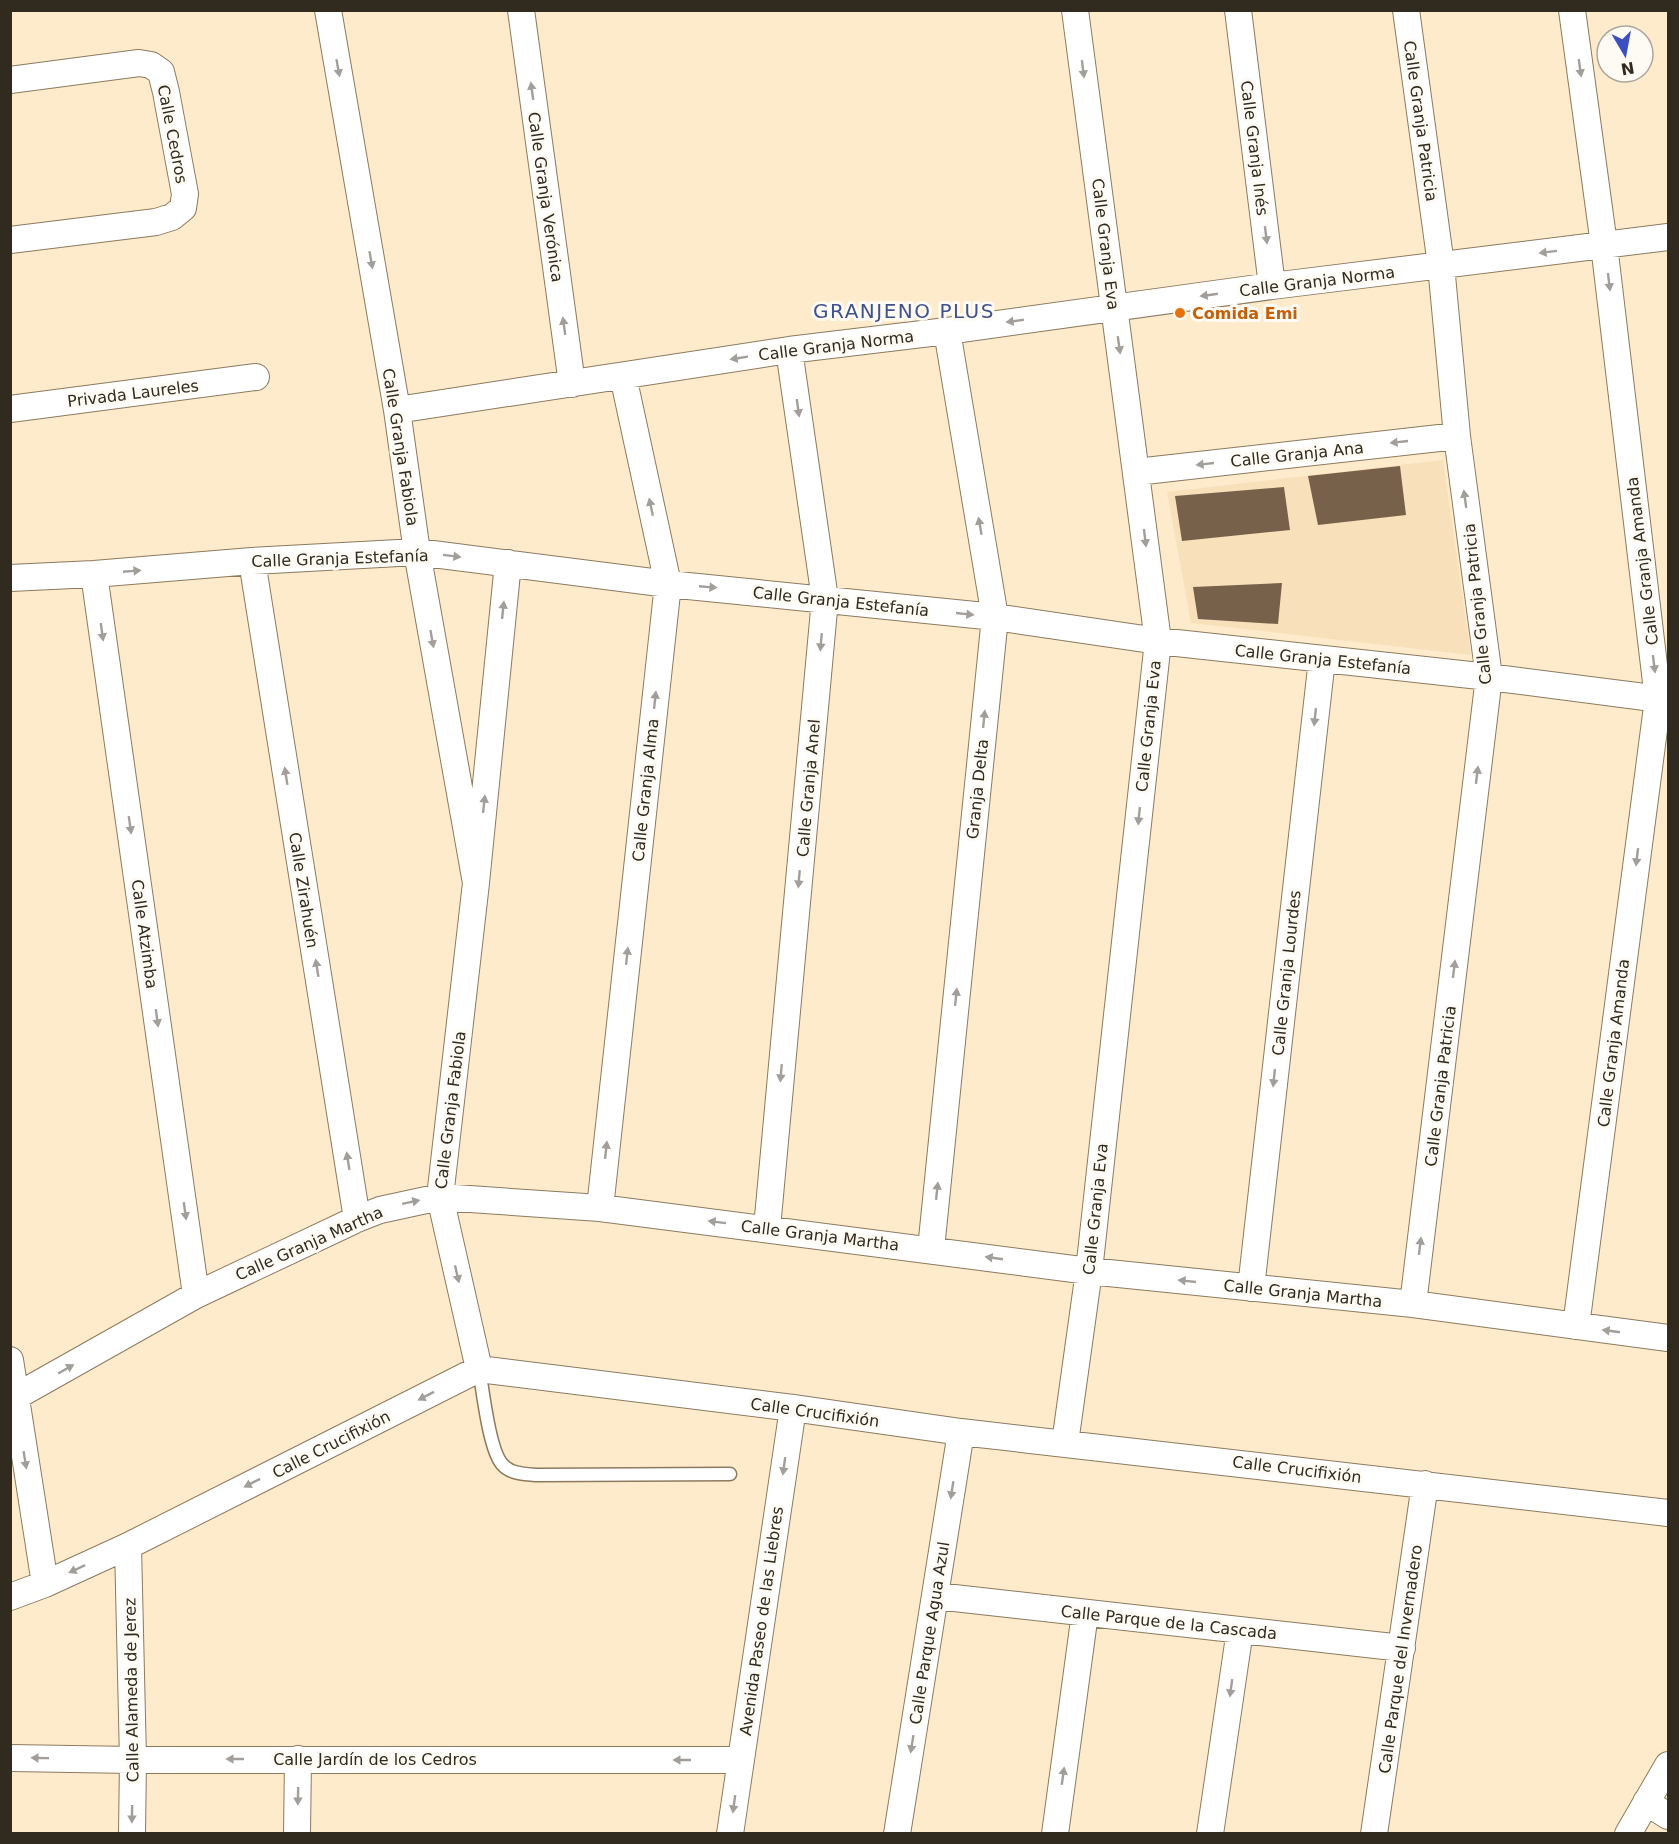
<svg xmlns="http://www.w3.org/2000/svg" width="1679" height="1844" viewBox="0 0 1679 1844" font-family="'DejaVu Sans',sans-serif">
<style>
.built{fill:#f8e0bb}
.building{fill:#77614a}
.lines{fill:none;stroke-linecap:round;stroke-linejoin:round}
.service-casing{stroke:#8c7a5f;stroke-width:15}
.minor-casing{stroke:#8c7a5f;stroke-width:28}
.service{stroke:#fff;stroke-width:12}
.minor{stroke:#fff;stroke-width:26}
.oneway{fill:#a29f9a}
.food-dot{fill:#e8710a;stroke:#fefaf4;stroke-width:2}
.labels{text-anchor:middle;stroke-width:6;stroke-linejoin:round;paint-order:stroke}
.street-label{font-size:16px;fill:#312a1e;stroke:#fefaf4}
.food-label{font-size:16px;font-weight:bold;fill:#c56008;stroke:#fefaf4;text-anchor:start}
.quarter-label{font-size:20px;letter-spacing:1.5px;fill:#41518d;stroke:#fefaf4}
</style>
<rect width="100%" height="100%" fill="#feebcc"/>
<!-- built -->
<path class="built" d="M 1443,460 L 1471,655 L 1191,623 L 1167,492 Z"/>
<!-- building -->
<path class="building" d="M 1400,466 L 1406,515 L 1318,525 L 1308,476 Z
M 1284,487 L 1290,530 L 1182,541 L 1175,496 Z
M 1282,583 L 1278,624 L 1198,619 L 1193,587 Z"/>
<g class="lines">
<!-- service casing -->
<g class="service-casing">
<path id="service" d="M 479,1369 C 483,1391 489,1449 502,1464 C 510,1474 525,1474 537,1475 L 730,1474"/>
</g>
<!-- minor casing -->
<g class="minor-casing">
<path id="minor" d="M 328,10 L 397,410 L 417,552 L 476,883
M 521,10 L 572,384
M 1238,10 L 1272,286
M 1406,10 L 1441,265 L 1457,436 L 1489,677 L 1413,1304
M 1572,10 L 1604,245 L 1658,699 L 1576,1326
M 10,80 L 139,63 L 151,65 L 161,72 L 166,92 L 185,194 L 183,208 L 172,217 L 156,222 L 10,240
M 10,409 L 256,377
M 397,410 L 789,350 L 947,331 L 1272,286 L 1668,237
M 1136,472 L 1457,436
M 252,561 L 357,1219
M 94,574 L 196,1295
M 10,578 L 94,574 L 252,561 L 417,552 L 668,584 L 995,617 L 1158,641 L 1489,677 L 1668,700
M 600,1208 L 668,584 L 623,376
M 767,1228 L 825,599 L 789,350
M 931,1249 L 995,617 L 947,331
M 1251,1288 L 1322,659
M 10,1360 L 45,1584
M 479,1369 L 440,1197 L 476,883 L 508,563
M 10,1398 L 15,1397 L 196,1295 L 357,1219 L 380,1210 L 440,1197 L 600,1208 L 1089,1271 L 1413,1304 L 1668,1338
M 1065,1443 L 1089,1271 L 1158,641 L 1075,10
M 128,1546 L 133,1760 L 132,1834
M 936,1596 L 1402,1648
M 10,1597 L 45,1584 L 128,1546 L 479,1369 L 793,1408 L 961,1432 L 1668,1513
M 10,1758 L 133,1760 L 740,1760
M 1646,1802 L 1668,1816
M 297,1834 L 298,1759
M 730,1834 L 793,1408
M 897,1834 L 961,1432
M 1055,1834 L 1085,1613
M 1210,1834 L 1240,1630
M 1374,1834 L 1425,1484
M 1628,1834 L 1668,1765"/>
</g>
<!-- service -->
<use href="#service" class="service"/>
<!-- minor -->
<use href="#minor" class="minor"/>
</g>
<!-- one-way arrows -->
<defs><path id="oneway-solid" d="M-6-.8H1V-3.2L6.5 0L1 3.2V.8H-6Z" transform="scale(1.5)"/></defs>
<g class="oneway">
<use href="#oneway-solid" transform="translate(338 68) rotate(80)"/>
<use href="#oneway-solid" transform="translate(1580 68) rotate(82)"/>
<use href="#oneway-solid" transform="translate(1083 69) rotate(83)"/>
<use href="#oneway-solid" transform="translate(532 91) rotate(-98)"/>
<use href="#oneway-solid" transform="translate(1266 235) rotate(83)"/>
<use href="#oneway-solid" transform="translate(1548 252) rotate(173)"/>
<use href="#oneway-solid" transform="translate(371 260) rotate(80)"/>
<use href="#oneway-solid" transform="translate(1609 282) rotate(83)"/>
<use href="#oneway-solid" transform="translate(1209 295) rotate(172)"/>
<use href="#oneway-solid" transform="translate(1015 321) rotate(172)"/>
<use href="#oneway-solid" transform="translate(564 326) rotate(-98)"/>
<use href="#oneway-solid" transform="translate(1119 345) rotate(82)"/>
<use href="#oneway-solid" transform="translate(739 358) rotate(171)"/>
<use href="#oneway-solid" transform="translate(798 408) rotate(82)"/>
<use href="#oneway-solid" transform="translate(1399 442) rotate(174)"/>
<use href="#oneway-solid" transform="translate(1205 464) rotate(174)"/>
<use href="#oneway-solid" transform="translate(1465 499) rotate(-98)"/>
<use href="#oneway-solid" transform="translate(651 507) rotate(-102)"/>
<use href="#oneway-solid" transform="translate(980 526) rotate(-100)"/>
<use href="#oneway-solid" transform="translate(1145 538) rotate(83)"/>
<use href="#oneway-solid" transform="translate(452 556) rotate(7)"/>
<use href="#oneway-solid" transform="translate(132 571) rotate(-5)"/>
<use href="#oneway-solid" transform="translate(708 587) rotate(5)"/>
<use href="#oneway-solid" transform="translate(503 610) rotate(-84)"/>
<use href="#oneway-solid" transform="translate(965 614) rotate(6)"/>
<use href="#oneway-solid" transform="translate(102 632) rotate(82)"/>
<use href="#oneway-solid" transform="translate(432 639) rotate(80)"/>
<use href="#oneway-solid" transform="translate(821 642) rotate(95)"/>
<use href="#oneway-solid" transform="translate(1654 664) rotate(83)"/>
<use href="#oneway-solid" transform="translate(655 700) rotate(-84)"/>
<use href="#oneway-solid" transform="translate(1315 717) rotate(96)"/>
<use href="#oneway-solid" transform="translate(984 719) rotate(-84)"/>
<use href="#oneway-solid" transform="translate(1477 775) rotate(-83)"/>
<use href="#oneway-solid" transform="translate(286 776) rotate(-99)"/>
<use href="#oneway-solid" transform="translate(484 804) rotate(-84)"/>
<use href="#oneway-solid" transform="translate(1139 816) rotate(96)"/>
<use href="#oneway-solid" transform="translate(130 825) rotate(82)"/>
<use href="#oneway-solid" transform="translate(1637 857) rotate(97)"/>
<use href="#oneway-solid" transform="translate(799 879) rotate(95)"/>
<use href="#oneway-solid" transform="translate(627 956) rotate(-84)"/>
<use href="#oneway-solid" transform="translate(317 968) rotate(-99)"/>
<use href="#oneway-solid" transform="translate(1454 969) rotate(-83)"/>
<use href="#oneway-solid" transform="translate(956 997) rotate(-84)"/>
<use href="#oneway-solid" transform="translate(157 1018) rotate(82)"/>
<use href="#oneway-solid" transform="translate(781 1073) rotate(95)"/>
<use href="#oneway-solid" transform="translate(1274 1078) rotate(96)"/>
<use href="#oneway-solid" transform="translate(606 1150) rotate(-84)"/>
<use href="#oneway-solid" transform="translate(348 1161) rotate(-99)"/>
<use href="#oneway-solid" transform="translate(937 1191) rotate(-84)"/>
<use href="#oneway-solid" transform="translate(411 1202) rotate(-12)"/>
<use href="#oneway-solid" transform="translate(185 1211) rotate(82)"/>
<use href="#oneway-solid" transform="translate(717 1222) rotate(-173)"/>
<use href="#oneway-solid" transform="translate(1420 1246) rotate(-83)"/>
<use href="#oneway-solid" transform="translate(994 1258) rotate(-172)"/>
<use href="#oneway-solid" transform="translate(457 1274) rotate(77)"/>
<use href="#oneway-solid" transform="translate(1187 1281) rotate(-174)"/>
<use href="#oneway-solid" transform="translate(1611 1331) rotate(-172)"/>
<use href="#oneway-solid" transform="translate(66 1369) rotate(-30)"/>
<use href="#oneway-solid" transform="translate(426 1396) rotate(153)"/>
<use href="#oneway-solid" transform="translate(25 1460) rotate(81)"/>
<use href="#oneway-solid" transform="translate(784 1466) rotate(98)"/>
<use href="#oneway-solid" transform="translate(252 1483) rotate(153)"/>
<use href="#oneway-solid" transform="translate(952 1490) rotate(99)"/>
<use href="#oneway-solid" transform="translate(77 1569) rotate(155)"/>
<use href="#oneway-solid" transform="translate(1231 1688) rotate(98)"/>
<use href="#oneway-solid" transform="translate(912 1744) rotate(99)"/>
<use href="#oneway-solid" transform="translate(40 1758) rotate(-179)"/>
<use href="#oneway-solid" transform="translate(235 1759) rotate(180)"/>
<use href="#oneway-solid" transform="translate(682 1760) rotate(-180)"/>
<use href="#oneway-solid" transform="translate(1063 1776) rotate(-82)"/>
<use href="#oneway-solid" transform="translate(298 1796) rotate(91)"/>
<use href="#oneway-solid" transform="translate(734 1804) rotate(98)"/>
<use href="#oneway-solid" transform="translate(132 1814) rotate(91)"/>
</g>
<!-- markers -->
<circle class="food-dot" cx="1180" cy="313" r="6"/>
<g class="labels">
<!-- street labels -->
<g class="street-label">
<text transform="translate(1421 121) rotate(82)" y="6">Calle Granja Patricia</text>
<text transform="translate(173 134) rotate(79)" y="6">Calle Cedros</text>
<text transform="translate(1255 148) rotate(83)" y="6">Calle Granja Inés</text>
<text transform="translate(546 197) rotate(82)" y="6">Calle Granja Verónica</text>
<text transform="translate(1106 244) rotate(83)" y="6">Calle Granja Eva</text>
<text transform="translate(1317 281) rotate(-7)" y="6">Calle Granja Norma</text>
<text transform="translate(836 345) rotate(-7)" y="6">Calle Granja Norma</text>
<text transform="translate(133 393) rotate(-7)" y="6">Privada Laureles</text>
<text transform="translate(401 447) rotate(81)" y="6">Calle Granja Fabiola</text>
<text transform="translate(1297 454) rotate(-6)" y="6">Calle Granja Ana</text>
<text transform="translate(340 558) rotate(-2)" y="6">Calle Granja Estefanía</text>
<text transform="translate(1642 561) rotate(-97)" y="6">Calle Granja Amanda</text>
<text transform="translate(841 601) rotate(6)" y="6">Calle Granja Estefanía</text>
<text transform="translate(1477 604) rotate(-96)" y="6">Calle Granja Patricia</text>
<text transform="translate(1323 659) rotate(6)" y="6">Calle Granja Estefanía</text>
<text transform="translate(1148 726) rotate(-84)" y="6">Calle Granja Eva</text>
<text transform="translate(808 788) rotate(-85)" y="6">Calle Granja Anel</text>
<text transform="translate(977 789) rotate(-84)" y="6">Granja Delta</text>
<text transform="translate(645 790) rotate(-84)" y="6">Calle Granja Alma</text>
<text transform="translate(304 890) rotate(81)" y="6">Calle Zirahuén</text>
<text transform="translate(145 934) rotate(82)" y="6">Calle Atzimba</text>
<text transform="translate(1286 973) rotate(-84)" y="6">Calle Granja Lourdes</text>
<text transform="translate(1613 1043) rotate(-83)" y="6">Calle Granja Amanda</text>
<text transform="translate(1440 1086) rotate(-83)" y="6">Calle Granja Patricia</text>
<text transform="translate(450 1110) rotate(-83)" y="6">Calle Granja Fabiola</text>
<text transform="translate(1095 1209) rotate(-84)" y="6">Calle Granja Eva</text>
<text transform="translate(820 1235) rotate(7)" y="6">Calle Granja Martha</text>
<text transform="translate(309 1243) rotate(-24)" y="6">Calle Granja Martha</text>
<text transform="translate(1303 1293) rotate(6)" y="6">Calle Granja Martha</text>
<text transform="translate(815 1412) rotate(8)" y="6">Calle Crucifixión</text>
<text transform="translate(331 1444) rotate(-27)" y="6">Calle Crucifixión</text>
<text transform="translate(1297 1469) rotate(7)" y="6">Calle Crucifixión</text>
<text transform="translate(761 1621) rotate(-82)" y="6">Avenida Paseo de las Liebres</text>
<text transform="translate(1169 1622) rotate(6)" y="6">Calle Parque de la Cascada</text>
<text transform="translate(929 1633) rotate(-81)" y="6">Calle Parque Agua Azul</text>
<text transform="translate(1400 1659) rotate(-82)" y="6">Calle Parque del Invernadero</text>
<text transform="translate(131 1690) rotate(-91)" y="6">Calle Alameda de Jerez</text>
<text x="375" y="1765">Calle Jardín de los Cedros</text>
</g>
<!-- food labels -->
<g class="food-label">
<text x="1192" y="319">Comida Emi</text>
</g>
<!-- quarter labels -->
<g class="quarter-label">
<text x="904" y="318">GRANJENO PLUS</text>
</g>
</g>
<!-- border -->
<rect width="1679" height="1844" fill="none" stroke="#312a1e" stroke-width="24"/>
<!-- north arrow -->
<g transform="translate(1625 54) rotate(170)"><circle r="28" fill="#fefaf4" stroke="#aca79e" stroke-width="1.5"/>
<path d="M0-4.5L10 22L0 15L-10 22Z" fill="#3b4fc1"/>
<text y="-9" font-size="16" font-weight="bold" text-anchor="middle" fill="#312a1e">N</text>
</g>
</svg>
